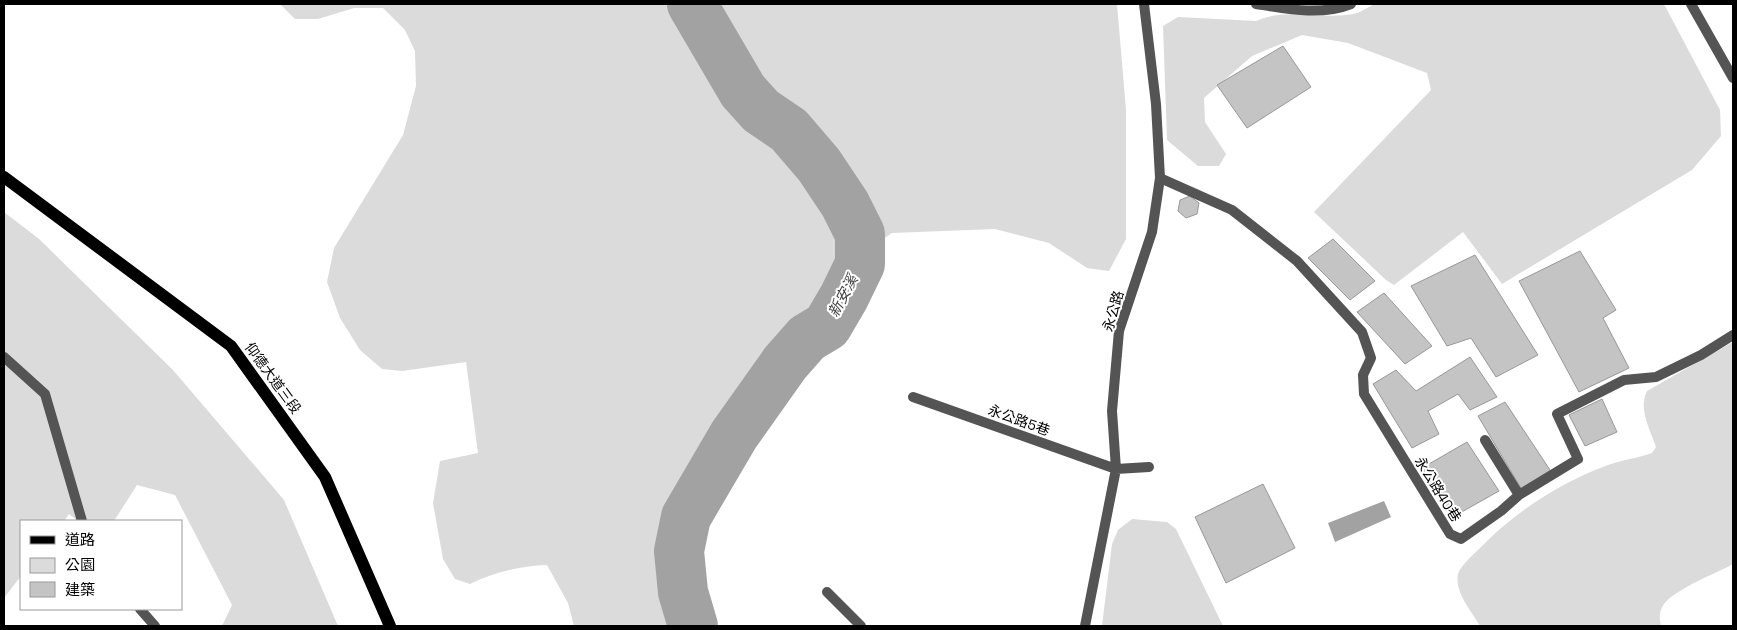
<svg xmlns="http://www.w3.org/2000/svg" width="1737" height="630" viewBox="0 0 1737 630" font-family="'Space Grotesk','Noto Sans TC',sans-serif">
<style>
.green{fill:#dbdbdb}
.water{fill:#a2a2a2}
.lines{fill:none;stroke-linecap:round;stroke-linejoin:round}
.river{stroke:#a2a2a2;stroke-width:50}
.building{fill:#c4c4c4;stroke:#989898}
.service{stroke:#545454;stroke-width:10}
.minor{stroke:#545454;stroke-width:10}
.primary{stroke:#000;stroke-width:12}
.labels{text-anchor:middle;stroke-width:4;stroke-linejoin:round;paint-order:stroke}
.street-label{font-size:14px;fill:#000;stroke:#fff}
.water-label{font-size:15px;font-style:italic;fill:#434343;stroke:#fff}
</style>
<rect width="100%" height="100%" fill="#fff"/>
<!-- green -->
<path class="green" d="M 280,4 L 1117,4 L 1126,110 L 1126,239 L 1109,271 L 1087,268 L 1049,243 L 995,229 L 892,233 L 838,269 L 817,310 L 774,355 L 723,432 L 681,504 L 664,549 L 680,626 L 574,626 L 568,603 L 547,565 C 519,566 494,572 470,584 L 455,579 L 443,559 L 433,503 L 440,461 L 478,453 L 466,362 L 402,371 L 382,369 L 360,350 L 340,318 L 327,282 L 334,248 L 403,135 L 416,86 L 415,51 L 405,30 L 383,8 L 354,8 L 318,19 L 295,19 Z
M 1375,4 L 1664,4 L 1720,110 L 1721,136 L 1692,170 L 1502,284 L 1463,232 L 1394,285 L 1386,280 L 1314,212 L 1431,90 L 1427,73 L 1348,43 L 1302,35 L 1252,56 L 1204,98 L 1205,122 L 1226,154 L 1219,166 L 1198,166 L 1167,140 L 1163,26 L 1178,17 L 1256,21 C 1286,7 1322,20 1353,14 C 1360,13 1368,7 1375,4 Z
M 4,212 L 39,239 L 173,370 L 284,500 L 338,626 L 222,626 L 232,605 L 175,495 L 137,485 L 114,521 L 78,521 L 69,514 L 64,521 L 21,521 L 21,576 L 4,598 Z
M 1733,342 L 1733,564 C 1715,574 1677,588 1664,604 C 1659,611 1659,618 1661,626 L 1480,626 C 1472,612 1454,592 1458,574 C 1461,565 1473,555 1480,548 C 1515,512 1561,482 1608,465 C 1622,460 1638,458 1652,453 L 1656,447 C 1650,429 1638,409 1647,391 Z
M 1132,519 L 1167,522 L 1176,529 L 1223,626 L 1102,626 L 1112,544 L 1118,530 Z"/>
<!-- water -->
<path class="water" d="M 1384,501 L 1391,517 L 1335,542 L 1328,523 Z"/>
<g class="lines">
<!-- river -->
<path class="river" d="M 692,4 L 743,91 L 761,111 L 789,130 L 819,165 L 845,204 L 860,234 L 860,264 L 844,297 L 827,326 L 807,338 L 785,363 L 734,435 L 686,517 L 679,551 L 683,592 L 693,626"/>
</g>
<!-- building -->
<path class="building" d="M 1283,46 L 1311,87 L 1247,128 L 1217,85 Z
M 1190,196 L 1199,203 L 1197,214 L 1186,218 L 1178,211 L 1180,200 Z
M 1333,239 L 1375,281 L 1350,300 L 1308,258 Z
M 1580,251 L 1616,310 L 1603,318 L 1629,368 L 1579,392 L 1519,281 Z
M 1475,255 L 1538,355 L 1496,377 L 1471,338 L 1447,346 L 1411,286 Z
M 1384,293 L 1432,346 L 1405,364 L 1357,312 Z
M 1470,357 L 1497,397 L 1470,410 L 1458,394 L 1428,411 L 1439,434 L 1412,448 L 1373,384 L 1396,370 L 1416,391 Z
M 1602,399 L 1617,432 L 1585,446 L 1569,415 Z
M 1505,402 L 1552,473 L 1522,490 L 1478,416 Z
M 1467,442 L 1499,491 L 1451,518 L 1422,468 Z
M 1263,484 L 1295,548 L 1226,583 L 1195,517 Z"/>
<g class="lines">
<!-- service -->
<path class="service" d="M 1160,178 L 1232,210 L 1297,261 L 1362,332 L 1371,358 L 1363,375 L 1364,394 L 1450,534 L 1461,539 L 1501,511 L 1519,495 L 1578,459 L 1557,414 L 1624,380 L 1656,377 L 1701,355 L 1733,335
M 4,357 L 45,394 L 82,521
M 1485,440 L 1519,495
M 140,609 L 155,626"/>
<!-- minor -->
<path class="minor" d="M 1256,4 C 1287,9 1321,16 1351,4
M 1691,4 L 1733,78
M 913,397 L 1116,469 L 1149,467
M 827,592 L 861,626
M 1085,626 L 1116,469 L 1112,411 L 1119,331 L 1152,232 L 1160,178 L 1156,104 L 1144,4"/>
<!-- primary -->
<path class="primary" d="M 4,177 L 231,346 L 325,477 L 390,626"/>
</g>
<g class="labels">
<!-- street labels -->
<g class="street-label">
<text transform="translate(1113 311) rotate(-74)" y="5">永公路</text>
<text transform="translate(273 378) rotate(54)" y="5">仰德大道三段</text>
<text transform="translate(1019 420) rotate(20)" y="5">永公路5巷</text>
<text transform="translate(1438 489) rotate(58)" y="5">永公路40巷</text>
</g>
<!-- water labels -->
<g class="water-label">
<text transform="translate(843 296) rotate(-62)" y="5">新安溪</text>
</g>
</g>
<!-- border -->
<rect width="1737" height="630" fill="none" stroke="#000000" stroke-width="10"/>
<!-- legend -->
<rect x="20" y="520" width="162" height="90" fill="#ffffff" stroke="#999999"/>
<rect x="30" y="536" width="25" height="8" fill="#000000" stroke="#999999"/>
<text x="65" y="545" font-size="15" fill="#000000">道路</text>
<rect x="30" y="558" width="25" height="15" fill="#dbdbdb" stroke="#999999"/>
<text x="65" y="570" font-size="15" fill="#000000">公園</text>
<rect x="30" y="582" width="25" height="15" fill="#c4c4c4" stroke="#999999"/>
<text x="65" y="595" font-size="15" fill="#000000">建築</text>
</svg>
